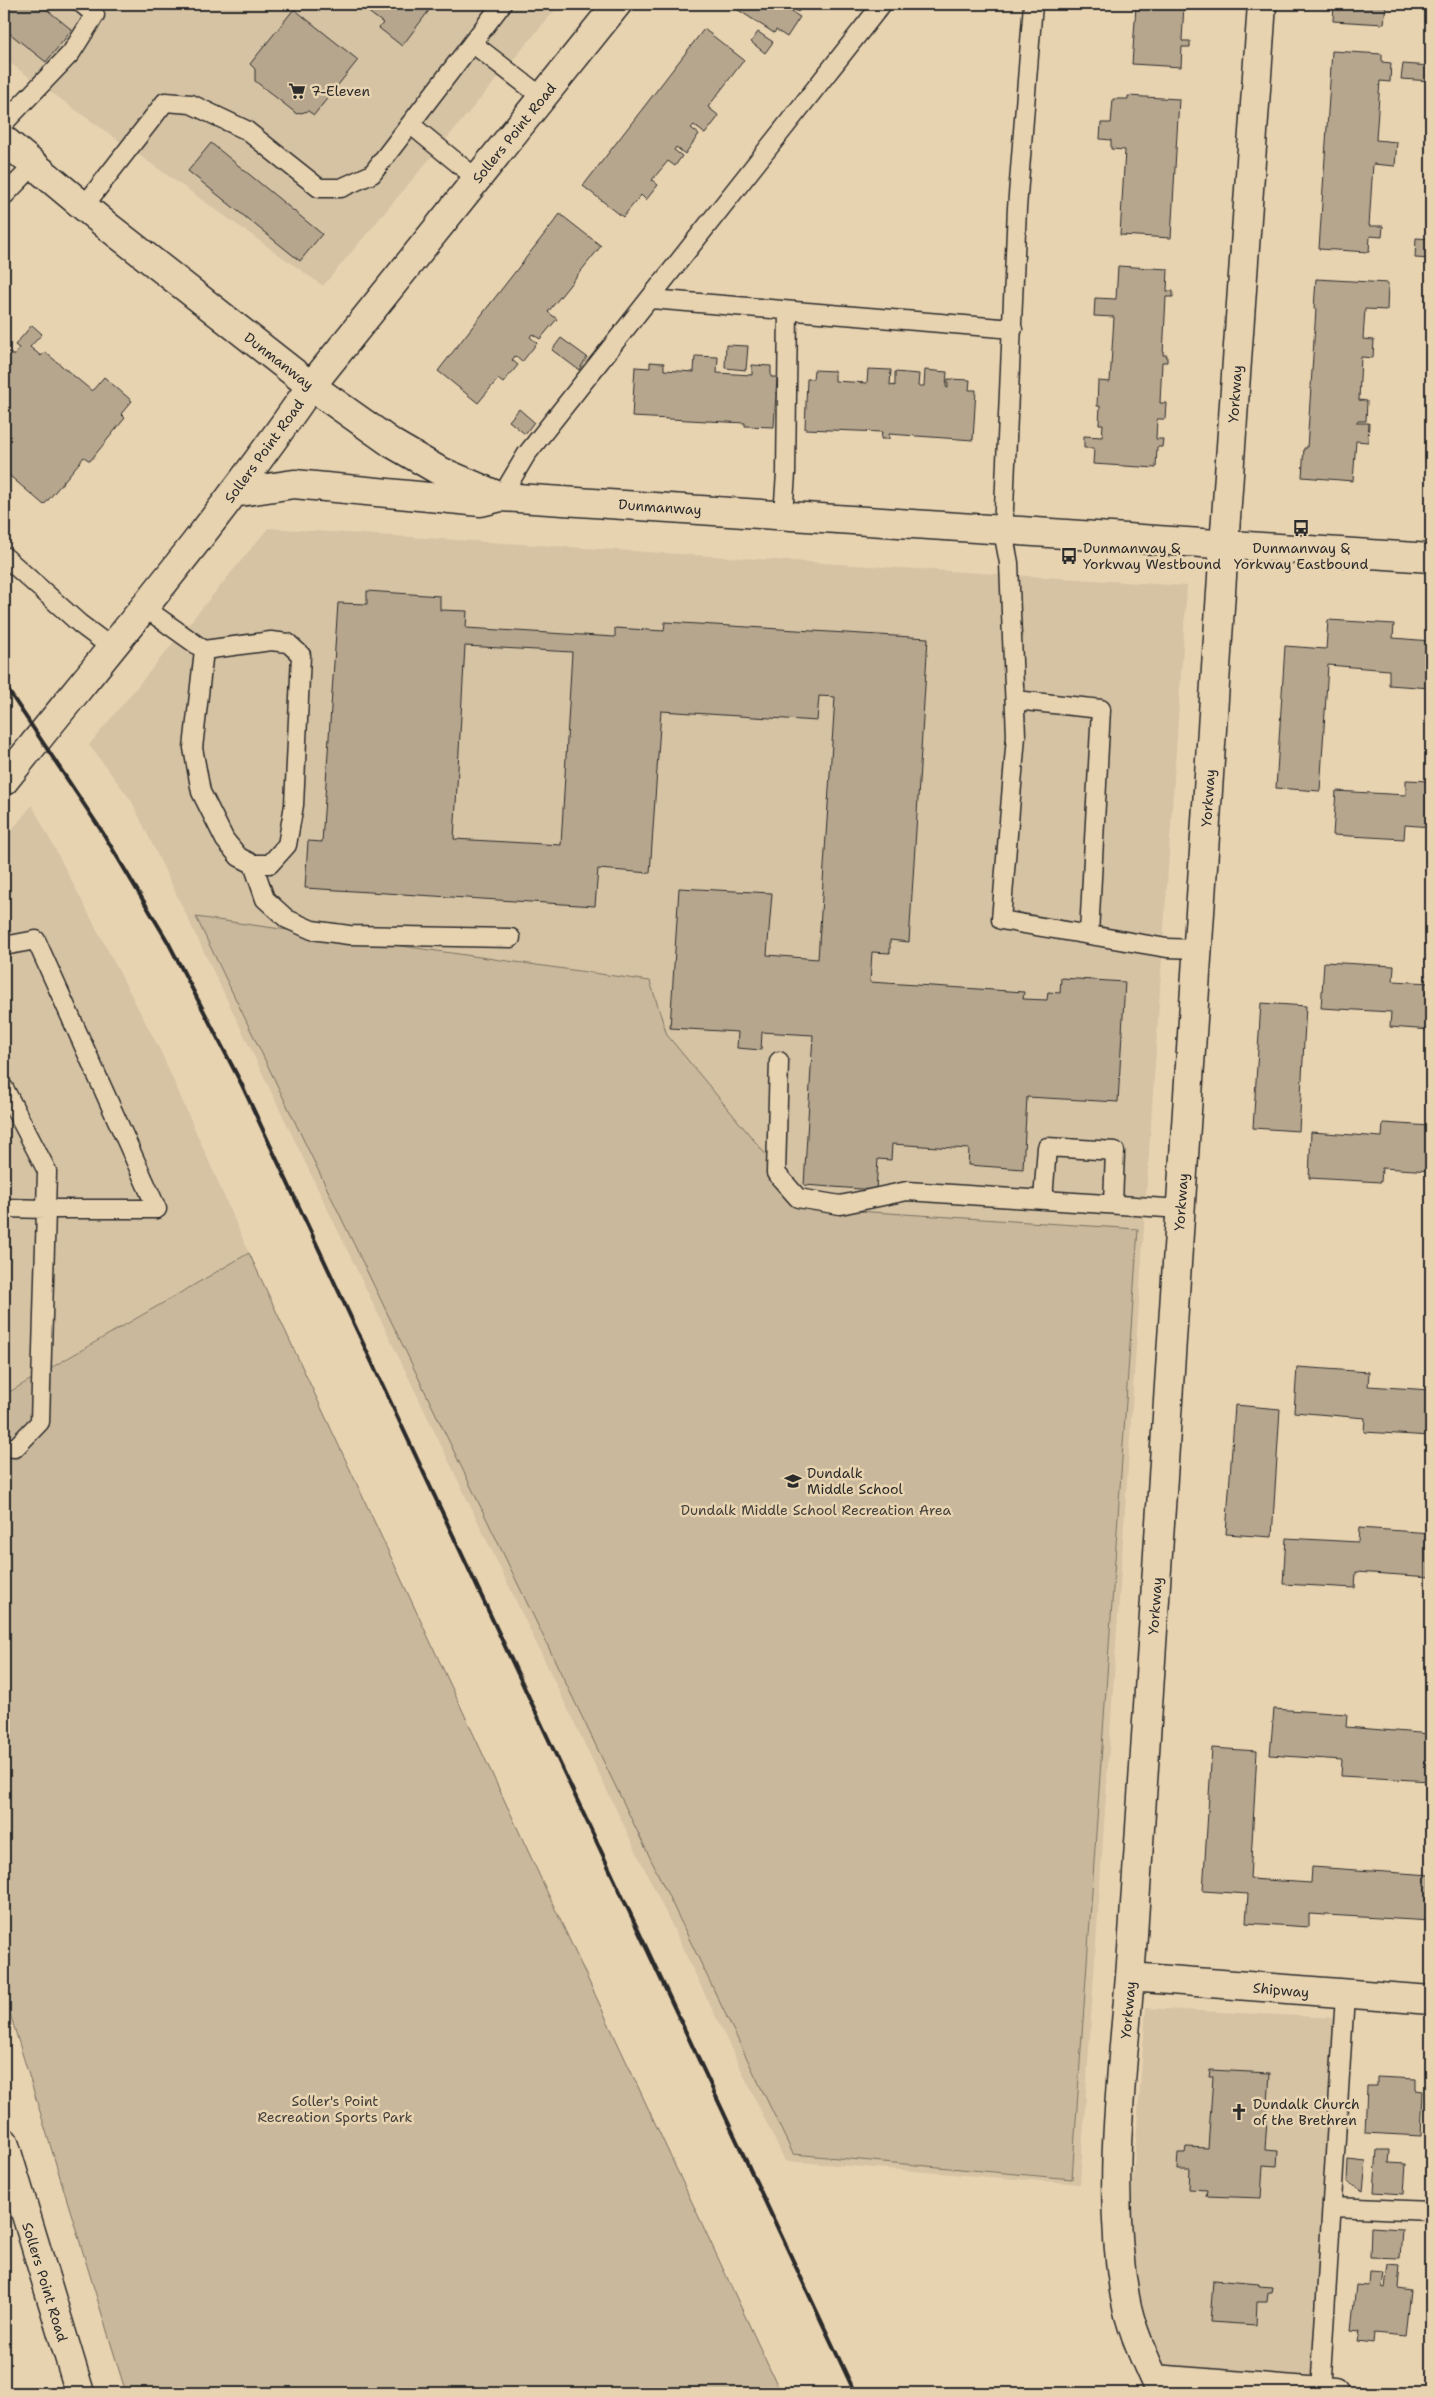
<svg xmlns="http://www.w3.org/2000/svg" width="1435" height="2397" viewBox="0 0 1435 2397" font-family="'Shantell Sans',sans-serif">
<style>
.built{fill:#d6c3a4}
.green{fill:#c9b89b;stroke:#7a7263}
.building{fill:#b6a68e;stroke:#2b2b2b;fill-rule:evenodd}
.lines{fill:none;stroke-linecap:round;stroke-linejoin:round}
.service-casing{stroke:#2b2b2b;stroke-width:21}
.minor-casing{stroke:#2b2b2b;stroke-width:31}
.tertiary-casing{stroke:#2b2b2b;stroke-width:31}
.service{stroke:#e8d3b1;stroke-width:18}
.minor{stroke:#e8d3b1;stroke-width:28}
.tertiary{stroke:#e8d3b1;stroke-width:28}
.rail{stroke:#2b2b2b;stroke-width:4}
.labels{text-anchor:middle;stroke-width:5;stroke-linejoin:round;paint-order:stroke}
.poi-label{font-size:14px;fill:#2b2b2b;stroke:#e8d3b1;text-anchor:start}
.street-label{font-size:14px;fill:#2b2b2b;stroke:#e8d3b1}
.park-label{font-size:14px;fill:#43403c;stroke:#e8d3b1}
</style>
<rect width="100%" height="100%" fill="#e8d3b1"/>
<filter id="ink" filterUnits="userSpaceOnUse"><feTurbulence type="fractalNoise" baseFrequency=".02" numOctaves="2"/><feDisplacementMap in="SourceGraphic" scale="10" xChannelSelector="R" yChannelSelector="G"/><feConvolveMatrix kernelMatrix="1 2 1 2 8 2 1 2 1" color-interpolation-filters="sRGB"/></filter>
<g filter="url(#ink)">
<!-- built -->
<path class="built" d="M 4,4 L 560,4 L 323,286 L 4,59 Z
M 268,528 L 1187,586 L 1080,2184 L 785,2161 L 131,800 L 89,745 Z
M 32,805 L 161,1052 L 249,1253 L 4,1394 L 4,840 Z
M 1146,2008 L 1338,2018 L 1315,2380 L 1159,2369 L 1127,2256 Z"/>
<!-- green -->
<path class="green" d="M 196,917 L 650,981 L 667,1035 L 810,1208 L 1138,1229 L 1072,2179 L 793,2154 Z
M 249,1253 L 781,2393 L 126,2393 L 4,1994 L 4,1395 Z"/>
<!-- building -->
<path class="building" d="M 4,4 L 40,4 L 72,30 L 46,62 L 4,29 Z
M 358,4 L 434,4 L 402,46 L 379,28 L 383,23 Z
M 733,4 L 803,4 L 798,12 L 789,6 L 787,9 L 800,17 L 787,37 L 776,30 L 774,33 L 732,6 Z
M 1124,4 L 1184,4 L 1182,41 L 1190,41 L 1190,47 L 1182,47 L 1181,67 L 1132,64 L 1136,6 Z
M 1334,4 L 1386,4 L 1384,24 L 1333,21 Z
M 294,9 L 358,60 L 314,115 L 308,111 L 297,114 L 255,81 L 255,69 L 250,64 Z
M 704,29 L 744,60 L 708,107 L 719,116 L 705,134 L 694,125 L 691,128 L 699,134 L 685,154 L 676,147 L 674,150 L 682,156 L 675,166 L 668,161 L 652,180 L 658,185 L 646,200 L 641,195 L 623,217 L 583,186 Z
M 758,32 L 773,42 L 765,53 L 751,42 Z
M 1332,51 L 1382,54 L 1382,62 L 1391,63 L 1390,82 L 1380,81 L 1376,140 L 1397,142 L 1395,166 L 1373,164 L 1369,226 L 1383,226 L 1382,237 L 1370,236 L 1369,252 L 1319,249 Z
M 1403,64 L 1431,66 L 1431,81 L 1401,79 Z
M 1128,96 L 1179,99 L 1171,238 L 1120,235 L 1125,150 L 1111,149 L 1111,140 L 1100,139 L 1101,123 L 1111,123 L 1113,99 L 1128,99 Z
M 211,143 L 322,234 L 300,261 L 188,171 Z
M 560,214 L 601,246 L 548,312 L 557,319 L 540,339 L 532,334 L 530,337 L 537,343 L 522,362 L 515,356 L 512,360 L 518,365 L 503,383 L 498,379 L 478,403 L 438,371 Z
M 1416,238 L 1431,239 L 1431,259 L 1415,258 Z
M 1118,266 L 1168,269 L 1167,291 L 1173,291 L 1173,297 L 1166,297 L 1163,355 L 1167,355 L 1167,362 L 1162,362 L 1160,403 L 1166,403 L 1165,419 L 1157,419 L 1156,439 L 1163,439 L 1162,447 L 1157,447 L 1156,468 L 1093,464 L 1094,448 L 1084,448 L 1084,436 L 1102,437 L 1103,424 L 1099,424 L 1100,406 L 1097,406 L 1098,381 L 1110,382 L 1114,317 L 1094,316 L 1095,298 L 1116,299 Z
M 1316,279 L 1388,283 L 1387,310 L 1365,309 L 1363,339 L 1374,340 L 1373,358 L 1361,357 L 1359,400 L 1367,401 L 1366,421 L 1357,421 L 1357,423 L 1369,423 L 1368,442 L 1356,441 L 1353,481 L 1302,477 L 1304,448 L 1307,448 L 1316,309 L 1314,309 Z
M 32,325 L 42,334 L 30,347 L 41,356 L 45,352 L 92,391 L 104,377 L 132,401 L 121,414 L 125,418 L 90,461 L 84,457 L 44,505 L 4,471 L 4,348 L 14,356 L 19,348 L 15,345 Z
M 561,338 L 587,357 L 579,370 L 552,350 Z
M 726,345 L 748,346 L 746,370 L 725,368 Z
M 695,356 L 718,357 L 717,373 L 752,375 L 752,365 L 771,366 L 771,377 L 777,377 L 774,427 L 745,426 L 745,423 L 632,417 L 635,367 L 650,368 L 650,362 L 664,363 L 664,370 L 694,372 Z
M 868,369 L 891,370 L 890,385 L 895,386 L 895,372 L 919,374 L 918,386 L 924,386 L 925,370 L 947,372 L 946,387 L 948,388 L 948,379 L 970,380 L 969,390 L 976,390 L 973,440 L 889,434 L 889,439 L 881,439 L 882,432 L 805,429 L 807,379 L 813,379 L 814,370 L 835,371 L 835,381 L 867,383 Z
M 519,409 L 534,422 L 525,434 L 509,421 Z
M 367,591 L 440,596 L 440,610 L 467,611 L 466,628 L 615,637 L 615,628 L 664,631 L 665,622 L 928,638 L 909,942 L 890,940 L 890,953 L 872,952 L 870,982 L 1024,992 L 1023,999 L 1047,1000 L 1048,992 L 1060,993 L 1061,978 L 1125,982 L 1118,1102 L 1027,1097 L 1023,1169 L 968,1165 L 969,1149 L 892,1144 L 891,1160 L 878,1159 L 876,1190 L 804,1185 L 813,1035 L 762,1032 L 761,1050 L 737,1048 L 738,1032 L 670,1028 L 679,888 L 772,893 L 767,955 L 818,959 L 835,697 L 819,696 L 817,721 L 661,711 L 650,873 L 598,869 L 595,906 L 305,888 L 308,841 L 322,842 L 338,603 L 367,604 ZM 465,646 L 572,652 L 561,845 L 454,839 Z
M 1328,620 L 1394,624 L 1393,638 L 1431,641 L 1431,688 L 1389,685 L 1389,670 L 1328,665 L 1320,791 L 1276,788 L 1285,646 L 1326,649 Z
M 1406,780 L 1431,781 L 1431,827 L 1405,825 L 1404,839 L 1333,835 L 1336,791 L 1406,795 Z
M 1324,962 L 1394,966 L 1393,981 L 1431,983 L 1431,1030 L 1390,1027 L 1391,1012 L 1321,1008 Z
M 1261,1003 L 1306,1006 L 1299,1131 L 1253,1128 Z
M 1383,1123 L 1431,1126 L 1431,1171 L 1382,1168 L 1381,1182 L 1309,1178 L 1311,1132 L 1382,1137 Z
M 1297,1367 L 1369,1372 L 1368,1386 L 1431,1390 L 1431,1436 L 1364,1432 L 1365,1418 L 1294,1412 Z
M 1235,1405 L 1280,1409 L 1272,1537 L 1226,1534 Z
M 1359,1528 L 1431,1533 L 1431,1577 L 1356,1572 L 1355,1588 L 1283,1584 L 1286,1538 L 1358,1542 Z
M 1274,1709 L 1347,1714 L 1346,1727 L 1431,1734 L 1431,1781 L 1341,1776 L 1342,1760 L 1270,1755 Z
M 1212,1748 L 1257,1751 L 1250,1879 L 1311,1883 L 1312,1867 L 1431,1875 L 1431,1921 L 1309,1914 L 1309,1927 L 1246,1923 L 1248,1894 L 1203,1891 Z
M 1210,2070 L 1270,2073 L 1265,2150 L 1278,2151 L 1277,2166 L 1263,2165 L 1261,2198 L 1206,2196 L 1207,2190 L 1189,2189 L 1190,2169 L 1177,2169 L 1178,2153 L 1185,2153 L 1186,2147 L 1208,2148 L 1213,2077 L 1209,2077 Z
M 1377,2077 L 1416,2079 L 1416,2090 L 1423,2091 L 1421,2136 L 1365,2133 L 1367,2086 L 1377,2086 Z
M 1377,2150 L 1390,2150 L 1389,2163 L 1406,2164 L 1404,2194 L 1374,2192 Z
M 1348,2160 L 1366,2162 L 1363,2191 L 1347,2182 Z
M 1371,2227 L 1402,2229 L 1400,2258 L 1370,2257 Z
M 1388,2264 L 1400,2265 L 1398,2288 L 1410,2290 L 1405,2336 L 1374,2333 L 1373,2343 L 1358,2341 L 1360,2331 L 1351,2330 L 1356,2285 L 1369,2286 L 1370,2272 L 1384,2273 L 1382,2287 L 1385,2288 Z
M 1213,2280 L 1259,2284 L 1259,2286 L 1272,2287 L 1271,2292 L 1268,2292 L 1267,2302 L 1257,2302 L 1256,2325 L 1210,2322 Z"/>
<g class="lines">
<!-- service casing -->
<g class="service-casing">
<path id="service" d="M 1033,4 L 1017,208 L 1003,531 L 1009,563 L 1016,736 L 1001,920 L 1167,948 L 1198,949
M 472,43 L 542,97
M 4,123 L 71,53 L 95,15 L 82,4
M 410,124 L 477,179
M 4,196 L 34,165
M 84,206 L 165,102 L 191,104 L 246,130 L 319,188 L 341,188 L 372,174 L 502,4
M 651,299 L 1013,329
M 501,497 L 526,455 L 882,4
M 783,516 L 786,473 L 788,311
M 4,556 L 80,624 L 112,648
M 145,608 L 204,650 L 271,641 L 288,643 L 301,655 L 294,805 L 287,845 L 270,864 L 253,864 L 239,857 L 225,840 L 201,792 L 193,748 L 204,650
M 1015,700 L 1101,709 L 1089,934
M 253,864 L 265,899 L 287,919 L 312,930 L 349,935 L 511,938
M 4,946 L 36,940 L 157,1209 L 46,1209 L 47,1171 L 4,1088
M 779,1061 L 776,1173 L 798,1198 L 840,1205 L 907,1191 L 1181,1209
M 1043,1200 L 1047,1147 L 1115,1151 L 1113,1204
M 4,1208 L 46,1209 L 40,1422 L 15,1448 L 4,1447
M 1332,2207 L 1431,2211
M 1320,2392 L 1345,1995"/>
</g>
<!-- minor casing -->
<g class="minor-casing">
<path id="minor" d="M 1130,1977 L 1431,2000
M 1154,2379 L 1334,2393
M 1160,2393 C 1147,2362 1131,2332 1125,2297 C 1105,2182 1124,2065 1132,1950 L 1224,546 L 1262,4"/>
</g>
<!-- tertiary casing -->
<g class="tertiary-casing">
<path id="tertiary" d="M 4,140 L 106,225 L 311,386 L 393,444 L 438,470 L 501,497 L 1431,558
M 233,493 L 294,484 L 481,502 L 497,498
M 4,781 C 108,651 216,524 311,386 L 617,4
M 4,2142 L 80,2393"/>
</g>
<!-- service -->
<use href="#service" class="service"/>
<!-- minor -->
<use href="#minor" class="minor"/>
<!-- tertiary -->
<use href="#tertiary" class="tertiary"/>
<!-- rail -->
<path class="rail" d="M 4,684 L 103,833 L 168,942 L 241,1083 L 855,2393"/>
</g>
</g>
<!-- icons -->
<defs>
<g id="supermarket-bare" transform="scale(1.35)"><path d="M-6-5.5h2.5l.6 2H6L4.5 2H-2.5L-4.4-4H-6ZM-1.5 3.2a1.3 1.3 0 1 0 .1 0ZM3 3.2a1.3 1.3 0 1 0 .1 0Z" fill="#2b2b2b" stroke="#e8d3b1" stroke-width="2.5" paint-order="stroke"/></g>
<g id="bus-bare" transform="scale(1.35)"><path d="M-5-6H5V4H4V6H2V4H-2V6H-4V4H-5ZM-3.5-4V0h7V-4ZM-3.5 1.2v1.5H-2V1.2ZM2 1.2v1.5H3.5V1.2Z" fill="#2b2b2b" stroke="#e8d3b1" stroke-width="2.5" paint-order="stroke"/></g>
<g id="school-bare" transform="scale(1.35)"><path d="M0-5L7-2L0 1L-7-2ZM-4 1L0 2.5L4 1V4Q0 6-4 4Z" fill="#2b2b2b" stroke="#e8d3b1" stroke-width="2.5" paint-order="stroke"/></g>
<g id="church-bare" transform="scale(1.35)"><path d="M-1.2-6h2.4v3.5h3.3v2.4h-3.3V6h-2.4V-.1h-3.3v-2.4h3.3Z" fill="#2b2b2b" stroke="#e8d3b1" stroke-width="2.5" paint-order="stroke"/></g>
</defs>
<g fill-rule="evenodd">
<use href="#supermarket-bare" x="297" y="91"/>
<use href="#bus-bare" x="1301" y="528"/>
<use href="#bus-bare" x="1069" y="556"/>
<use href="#school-bare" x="793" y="1481"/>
<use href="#church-bare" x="1239" y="2112"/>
</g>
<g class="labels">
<!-- poi labels -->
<g class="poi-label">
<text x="311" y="96">7-Eleven</text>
<text x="1083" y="553">Dunmanway &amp;<tspan x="1083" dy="16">Yorkway Westbound</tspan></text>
<text x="1301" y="553" text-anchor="middle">Dunmanway &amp;<tspan x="1301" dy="16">Yorkway Eastbound</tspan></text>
<text x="807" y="1478">Dundalk<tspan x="807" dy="16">Middle School</tspan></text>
<text x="1253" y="2109">Dundalk Church<tspan x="1253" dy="16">of the Brethren</tspan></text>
</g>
<!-- street labels -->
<g class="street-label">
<text transform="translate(514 133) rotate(-51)" y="5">Sollers Point Road</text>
<text transform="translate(279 361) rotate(38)" y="5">Dunmanway</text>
<text transform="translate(1235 394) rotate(-86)" y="5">Yorkway</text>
<text transform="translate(264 451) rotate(-54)" y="5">Sollers Point Road</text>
<text transform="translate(660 507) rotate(4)" y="5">Dunmanway</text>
<text transform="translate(1208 798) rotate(-86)" y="5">Yorkway</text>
<text transform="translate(1181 1202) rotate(-86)" y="5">Yorkway</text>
<text transform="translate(1155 1606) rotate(-86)" y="5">Yorkway</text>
<text transform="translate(1281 1990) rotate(5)" y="5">Shipway</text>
<text transform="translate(1128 2010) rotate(-85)" y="5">Yorkway</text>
<text transform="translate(45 2282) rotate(73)" y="5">Sollers Point Road</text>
</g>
<!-- park labels -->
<g class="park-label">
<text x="816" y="1515">Dundalk Middle School Recreation Area</text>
<text x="335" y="2106">Soller's Point<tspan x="335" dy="16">Recreation Sports Park</tspan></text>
</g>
</g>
<!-- margin -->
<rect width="1435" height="2397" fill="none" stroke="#e8d3b1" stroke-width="20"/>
<rect x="10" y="10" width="1415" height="2377" fill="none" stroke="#2b2b2b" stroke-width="2" filter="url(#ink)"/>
</svg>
